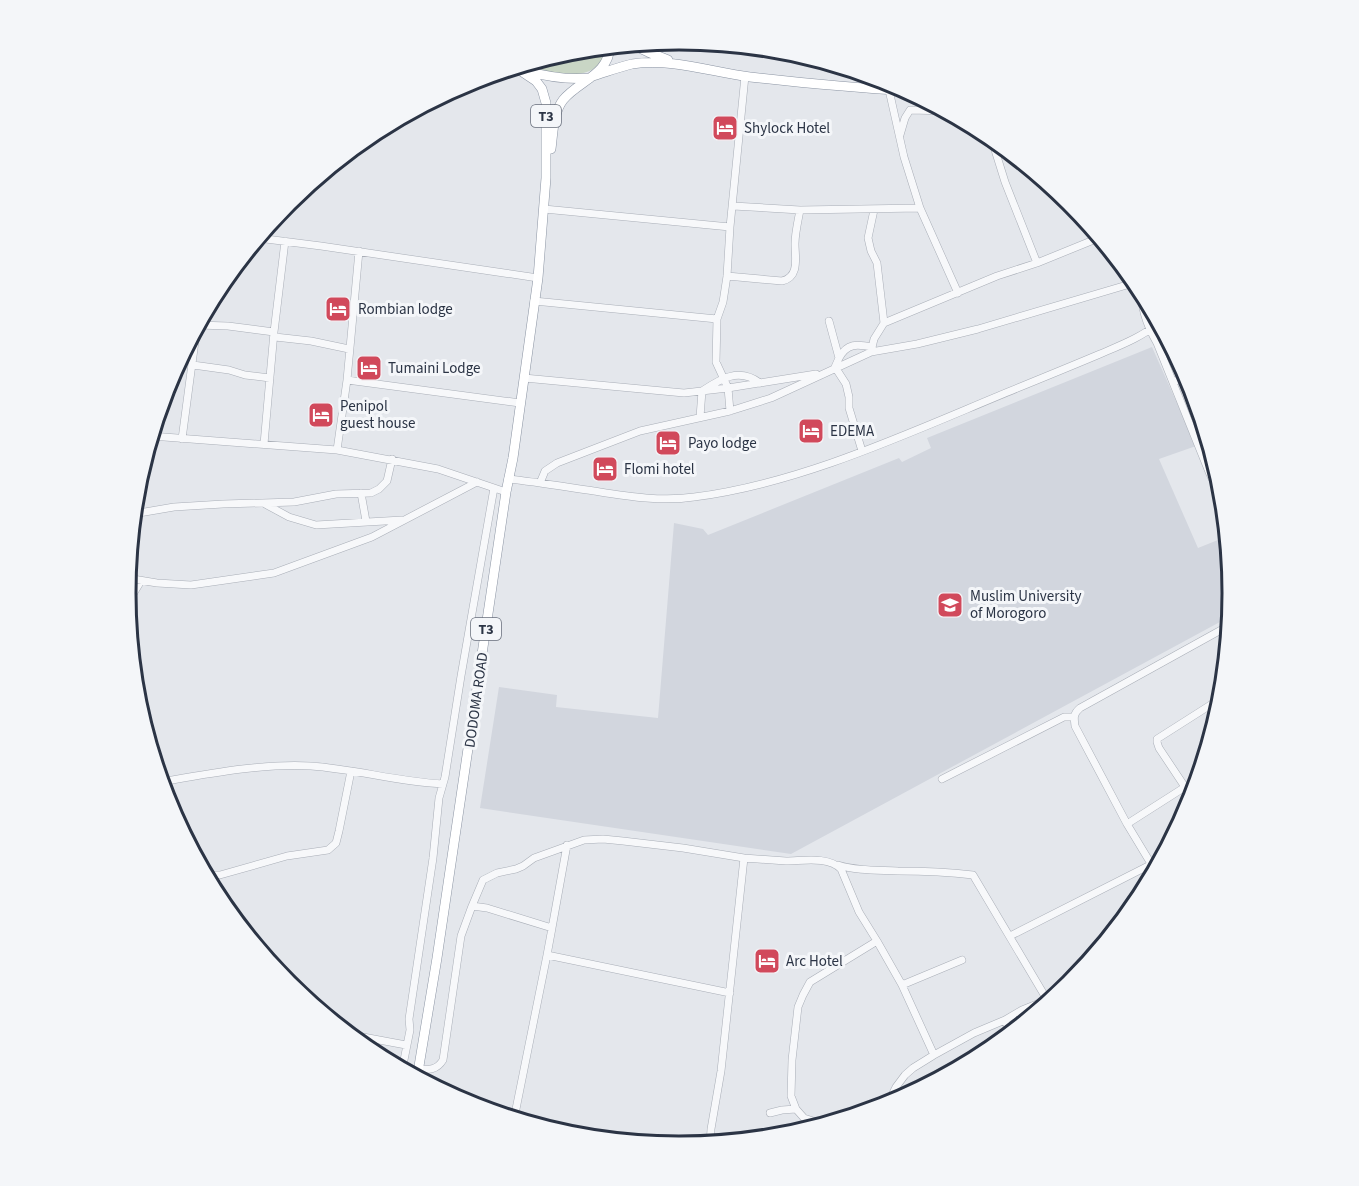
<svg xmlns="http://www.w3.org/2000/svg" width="1359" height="1186" viewBox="0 0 1359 1186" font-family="'Source Sans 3',sans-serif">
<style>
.built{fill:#d2d6de}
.green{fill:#c9d6c5}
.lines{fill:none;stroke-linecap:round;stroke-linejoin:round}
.minor-casing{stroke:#a9aeb7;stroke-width:8}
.highway-casing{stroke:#8b94a3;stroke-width:10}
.minor{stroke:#f7f8fa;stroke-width:7}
.highway{stroke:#fff;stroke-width:9}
.labels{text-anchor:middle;stroke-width:6;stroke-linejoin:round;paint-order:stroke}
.shield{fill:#f4f6f9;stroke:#676e7b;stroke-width:1.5}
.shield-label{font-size:14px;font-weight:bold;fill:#2b3445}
.poi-label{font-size:15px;fill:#2b3445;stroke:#f4f6f9;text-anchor:start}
.street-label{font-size:15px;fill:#2b3445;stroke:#f4f6f9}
.rim{fill:none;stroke:#2b3445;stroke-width:3}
</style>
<rect width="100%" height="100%" fill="#e4e7ec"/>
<!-- built -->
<path class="built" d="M 1152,347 L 1196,446 L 1159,459 L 1198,548 L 1228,536 L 1233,593 L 1231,616 L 791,854 L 480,808 L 499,687 L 557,695 L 556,707 L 658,718 L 674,523 L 703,529 L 708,535 L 899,458 L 902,462 L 931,448 L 927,438 Z"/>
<!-- green -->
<path class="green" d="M 604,46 C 605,55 603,62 596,67 C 577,82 543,71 523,64 L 572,50 Z
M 1154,311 L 1191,381 L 1194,389 L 1184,394 L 1147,315 Z"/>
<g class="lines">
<!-- minor casing -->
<g class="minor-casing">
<path id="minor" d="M 889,90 L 904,157 L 920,208 L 958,293
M 990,134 L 1005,182 L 1037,263
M 900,135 L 905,118 L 910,110 L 948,111
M 733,206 L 800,210 L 920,208
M 544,209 L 730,227
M 258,238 L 321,246 L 538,278
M 727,276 L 782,281 C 800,277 795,257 795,244 C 795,233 798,221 800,210
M 1141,286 C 1141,308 1146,324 1157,343 L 1209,472 L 1225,506
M 534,301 L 717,319
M 829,321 L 839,358 L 835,367 L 846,384 L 849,397 L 849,408 L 862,451
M 884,323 L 997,276 L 1037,263 L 1101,237
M 198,325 L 228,326 L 274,332
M 275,337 L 311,341 L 349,349
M 1157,343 L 1169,339
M 871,352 L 874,339 L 884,323 L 877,263 L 871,251 L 868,238 L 874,210
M 839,358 C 847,343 857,344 872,347
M 193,365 L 229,370 L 245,375 L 270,378
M 524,378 L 684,393 L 728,388 L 816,374
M 347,380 L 520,403
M 1173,382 L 1189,376
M 730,411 L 728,388 L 716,362 L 717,319 L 723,302 L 727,276 L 730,227 L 745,76
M 700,417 L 702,391 C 720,379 739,367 760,383
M 151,436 L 337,450 L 438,469 L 506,492
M 182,439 L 197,326
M 264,444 L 274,332 L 285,241
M 337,450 L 347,380 L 359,251
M 508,479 C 537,482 566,487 594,491 C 626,496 661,502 694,497 C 805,483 917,429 1020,387 C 1047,376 1074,365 1100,354 C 1121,345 1142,337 1160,322
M 540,483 L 545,471 L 557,463 L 640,431 L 730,411 L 771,398 L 871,352 L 917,344 L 978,329 L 1137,282
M 361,493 L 366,521
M 265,504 L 289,517 L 316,525 L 402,520
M 133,514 L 174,507 L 223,504 L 294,502 L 336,494 L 371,493 L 379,489 L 387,481 L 392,459
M 127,578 L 157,583 L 191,585 L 274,573 L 372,537 L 477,482
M 127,604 L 141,581
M 942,779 L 1064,717 L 1074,717
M 161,782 C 207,774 264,763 311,766 C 355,769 399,782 443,784
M 1185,787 L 1193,800
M 1127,824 L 1185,787 L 1159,748 L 1157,742 L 1157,739 L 1212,704 L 1223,699
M 744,858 C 758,859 772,860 786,861 C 803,861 828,856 841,869 L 859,912 L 877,941 L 902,985 L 934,1055
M 838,865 C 857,871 878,870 898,871 C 923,871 948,872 973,875 L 1049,1003
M 1156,872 L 1127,824 L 1075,726 C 1074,718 1073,714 1080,708 L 1230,625
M 205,875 L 220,875 L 287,856 L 328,850 L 336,843 L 339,831 L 351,771
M 472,906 L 487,908 L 552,928 L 547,955 L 730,993
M 552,928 L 567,845
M 1010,936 L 1152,864
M 902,985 L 962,960
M 1005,1020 L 1011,1034
M 347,1034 L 406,1045
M 418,1069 C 429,1070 437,1070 443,1060 L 461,936 L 472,906 L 483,880 L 497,873 L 516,869 L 523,866 L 534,858 L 584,840 L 603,839 L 623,841 L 683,848 L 744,858 L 721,1071 L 711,1129 L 710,1144
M 402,1070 L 410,1030 L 409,1019 L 433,858 L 439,798 L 445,777 L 461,676 L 494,488
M 886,1107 L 896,1087 L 905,1075 L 913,1068 L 934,1055 L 974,1033 L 1005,1020 L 1022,1010 L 1047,1000 L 1067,988
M 770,1113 L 782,1110 L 796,1109
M 514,1119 L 547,955
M 825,1125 L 804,1118 L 796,1109 L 791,1096 L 792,1060 L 798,1007 L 803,995 L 810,982 L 877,941"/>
</g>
<!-- highway casing -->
<g class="highway-casing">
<path id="highway" d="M 631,44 L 648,52 L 668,60
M 527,71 C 548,77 567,80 590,78
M 593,76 C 606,72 619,67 632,64 C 672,58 711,72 750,77 C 803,83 856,88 909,91
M 551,149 C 553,134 553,113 563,100 C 578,81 609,75 610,46
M 417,1078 L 437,958 L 506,492 L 513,458 L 538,278 L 546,178 L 546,103 L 542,89 L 536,81 L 515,67"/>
</g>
<!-- minor -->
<use href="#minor" class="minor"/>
<!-- highway -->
<use href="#highway" class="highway"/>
</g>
<!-- icons -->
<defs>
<g id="hotel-square" transform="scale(1.35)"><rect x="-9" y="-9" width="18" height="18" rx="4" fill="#d1495b" stroke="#f4f6f9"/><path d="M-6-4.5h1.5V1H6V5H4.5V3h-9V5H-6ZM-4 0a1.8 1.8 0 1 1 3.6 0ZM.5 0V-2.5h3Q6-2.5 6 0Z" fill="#fff"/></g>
<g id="university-square" transform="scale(1.35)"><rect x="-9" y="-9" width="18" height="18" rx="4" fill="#d1495b" stroke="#f4f6f9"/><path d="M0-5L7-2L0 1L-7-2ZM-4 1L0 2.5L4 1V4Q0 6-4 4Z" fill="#fff"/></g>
</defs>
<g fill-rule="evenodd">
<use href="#hotel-square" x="725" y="128"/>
<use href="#hotel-square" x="338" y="309"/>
<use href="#hotel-square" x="369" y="368"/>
<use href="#hotel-square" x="321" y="415"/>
<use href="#hotel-square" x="811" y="431"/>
<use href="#hotel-square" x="668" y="443"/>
<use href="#hotel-square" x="605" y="469"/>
<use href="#university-square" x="950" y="605"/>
<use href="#hotel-square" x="767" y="961"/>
</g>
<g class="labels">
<!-- shield labels -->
<g class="shield">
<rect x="531" y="105" width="30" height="22" rx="4.5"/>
<rect x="471" y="618" width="30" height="22" rx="4.5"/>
</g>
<g class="shield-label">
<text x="546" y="121">T3</text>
<text x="486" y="634">T3</text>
</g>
<!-- poi labels -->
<g class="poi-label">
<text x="744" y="133">Shylock Hotel</text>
<text x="358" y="314">Rombian lodge</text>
<text x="388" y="373">Tumaini Lodge</text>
<text x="340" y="411">Penipol<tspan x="340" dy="17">guest house</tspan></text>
<text x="830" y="436">EDEMA</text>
<text x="688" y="448">Payo lodge</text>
<text x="624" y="474">Flomi hotel</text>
<text x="970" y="601">Muslim University<tspan x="970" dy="17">of Morogoro</tspan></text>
<text x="786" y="966">Arc Hotel</text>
</g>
<!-- street labels -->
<g class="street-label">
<text transform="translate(476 700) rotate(-82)" y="5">DODOMA ROAD</text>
</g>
</g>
<!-- crop -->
<path d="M0 0H1359V1186H0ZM136 593a543 543 0 1 1 1086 0a543 543 0 1 1-1086 0Z" fill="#f4f6f9" fill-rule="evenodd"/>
<path class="rim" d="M136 593a543 543 0 1 1 1086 0a543 543 0 1 1-1086 0Z"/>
</svg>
